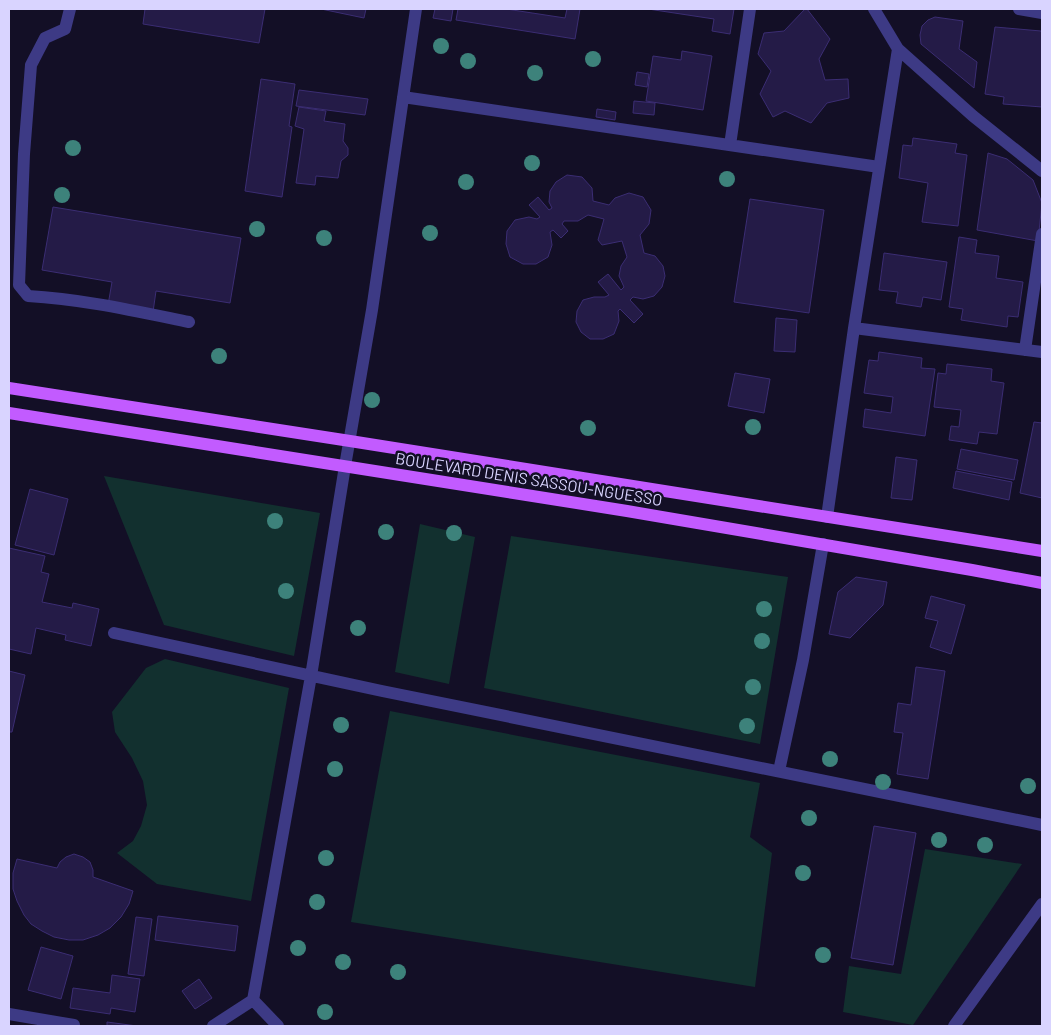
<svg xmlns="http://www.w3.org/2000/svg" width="1051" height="1035" viewBox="0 0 1051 1035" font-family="Barlow,sans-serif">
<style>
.green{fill:#12302f}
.building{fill:#241b47;stroke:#3b2d73}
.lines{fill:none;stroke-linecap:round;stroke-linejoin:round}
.minor{stroke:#3d3a85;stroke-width:12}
.major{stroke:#c25bff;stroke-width:12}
.tree{fill:#3d827b}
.labels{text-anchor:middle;stroke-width:5;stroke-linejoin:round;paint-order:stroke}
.street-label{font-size:16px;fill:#d9d4ff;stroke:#130f26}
</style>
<rect width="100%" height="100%" fill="#130f26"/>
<!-- green -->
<path class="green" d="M 104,476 L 320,513 L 294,656 L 164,625 Z
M 420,524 L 475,537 L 449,684 L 395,672 Z
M 511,536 L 788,577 L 760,744 L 484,688 Z
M 165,659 L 289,688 L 251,901 L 157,884 L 117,853 L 133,841 L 141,826 L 147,805 L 143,781 L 132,758 L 115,732 L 112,712 L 146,668 Z
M 390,711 L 760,783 L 750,837 L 772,853 L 755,987 L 351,922 Z
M 925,849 L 1022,864 L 913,1025 L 843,1012 L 849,966 L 901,974 Z"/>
<!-- building -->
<path class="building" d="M 145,9 L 265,9 L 259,43 L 143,24 Z
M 321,9 L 366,9 L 364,18 Z
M 435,9 L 453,9 L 451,21 L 433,18 Z
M 458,9 L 506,9 L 565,18 L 567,9 L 580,9 L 575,39 L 456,20 Z
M 648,9 L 734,9 L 730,34 L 712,31 L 714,19 Z
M 805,9 L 807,9 L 830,39 L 819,59 L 825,80 L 848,79 L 849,98 L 827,103 L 811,123 L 785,111 L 773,117 L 760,94 L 771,71 L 758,54 L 764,33 L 784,31 Z
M 935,17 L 963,21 L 959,49 L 977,62 L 974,88 L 921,44 L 920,35 L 922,26 L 928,20 Z
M 995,27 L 1041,31 L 1042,33 L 1042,107 L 1003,104 L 1004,97 L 985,94 Z
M 682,51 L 712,56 L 703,110 L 646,101 L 653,56 L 681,60 Z
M 637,72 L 649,74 L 647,87 L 635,85 Z
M 261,79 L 295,84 L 289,126 L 292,127 L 282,197 L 245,191 Z
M 299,90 L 368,99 L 365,115 L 296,106 Z
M 634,101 L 655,103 L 654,115 L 633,113 Z
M 299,107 L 326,111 L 324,121 L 345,124 L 343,141 L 348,148 L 348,155 L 341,161 L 338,178 L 316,176 L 315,185 L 296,183 L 304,129 L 295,126 Z
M 597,109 L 616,112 L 615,120 L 596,117 Z
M 913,138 L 957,144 L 955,153 L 967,155 L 958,226 L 922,222 L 928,183 L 899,178 L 903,145 L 912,146 Z
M 988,153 L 1007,159 L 1033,180 L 1042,203 L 1038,241 L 977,230 Z
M 567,175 L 582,177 L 592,188 L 593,201 L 609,205 L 615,198 L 629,193 L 643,197 L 651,210 L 649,224 L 640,235 L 644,253 L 655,256 L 663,266 L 665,276 L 662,287 L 654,296 L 643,299 L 633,297 L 630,300 L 643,314 L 634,323 L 620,309 L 618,311 L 619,321 L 614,334 L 603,339 L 590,339 L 581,332 L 576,322 L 577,311 L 583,300 L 594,297 L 605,297 L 609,295 L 598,282 L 608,274 L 621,290 L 624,287 L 619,276 L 621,266 L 627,257 L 622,241 L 602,245 L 598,240 L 604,219 L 588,215 L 578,221 L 564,221 L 562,224 L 568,231 L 561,238 L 553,230 L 550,232 L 552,245 L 548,257 L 536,264 L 523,264 L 510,257 L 506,244 L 507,231 L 515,220 L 529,217 L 537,219 L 540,217 L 529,205 L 538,197 L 549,210 L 552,208 L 549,202 L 550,191 L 556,182 Z
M 750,199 L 824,210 L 809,313 L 734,302 Z
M 53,207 L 241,238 L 230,303 L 156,291 L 153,312 L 108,305 L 112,282 L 42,270 Z
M 959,237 L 977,240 L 975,253 L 999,256 L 996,278 L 1023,282 L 1018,317 L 1008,316 L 1007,327 L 961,320 L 963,309 L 949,307 Z
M 884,253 L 947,262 L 941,300 L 923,297 L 921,307 L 896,303 L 898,292 L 879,290 Z
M 776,318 L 797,320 L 795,352 L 774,351 Z
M 879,352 L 922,358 L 921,368 L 935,369 L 925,436 L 863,427 L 865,409 L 891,413 L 893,397 L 864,393 L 869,360 L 878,361 Z
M 947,364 L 992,369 L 991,381 L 1004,383 L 997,434 L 979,432 L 977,444 L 949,440 L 951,426 L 959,427 L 961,410 L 934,407 L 938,373 L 946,374 Z
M 735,373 L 770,379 L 764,413 L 728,406 Z
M 1034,422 L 1042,423 L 1042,498 L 1020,493 Z
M 961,449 L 1018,460 L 1014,480 L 957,469 Z
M 896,457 L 917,460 L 912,500 L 891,498 Z
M 956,471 L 1012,482 L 1009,500 L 953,488 Z
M 30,489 L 68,499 L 54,555 L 15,545 Z
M 9,548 L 45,556 L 41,572 L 49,574 L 42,602 L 72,608 L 73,603 L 99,609 L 91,646 L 65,640 L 66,635 L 36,628 L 31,654 L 9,649 Z
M 856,577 L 887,582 L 883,605 L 850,638 L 829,634 L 838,592 Z
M 931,596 L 965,605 L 951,654 L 930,647 L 938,621 L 925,618 Z
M 916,667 L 945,671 L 928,779 L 897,774 L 903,733 L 894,732 L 898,703 L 911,705 Z
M 9,671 L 25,675 L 12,732 L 9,732 Z
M 874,826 L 916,833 L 893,965 L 851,958 Z
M 74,854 L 83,857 L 90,862 L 93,870 L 93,877 L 133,891 L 129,904 L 121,917 L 110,928 L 98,935 L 83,940 L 69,940 L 54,937 L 42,931 L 31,924 L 24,915 L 17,901 L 13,889 L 13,873 L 17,859 L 57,868 L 60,862 L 66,857 Z
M 158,916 L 238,926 L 235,951 L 155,940 Z
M 136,917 L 152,919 L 144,976 L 128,974 Z
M 41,947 L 73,956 L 61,999 L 28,990 Z
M 112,975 L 140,979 L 135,1012 L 111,1008 L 110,1014 L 70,1008 L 73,988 L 110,993 Z
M 199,979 L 212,998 L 195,1009 L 182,991 Z
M 107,1022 L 137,1026 L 107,1026 Z"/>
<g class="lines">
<!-- minor -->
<path class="minor" d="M 70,9 L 65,29 L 45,38 L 31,65 L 24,154 L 19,285 L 28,296 C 82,299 135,311 189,322
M 874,9 L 898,49 L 973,116 L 1042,171
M 1019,9 L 1042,13
M 403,97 L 879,167
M 730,145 L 750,9
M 854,328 L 1042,352
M 1025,350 L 1042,234
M 827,517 L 854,328 L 898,49
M 114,633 L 382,691 L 1042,825
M 779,771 L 803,660 L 823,544
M 253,1000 L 311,676 L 345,466 L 372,310 L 416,9
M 9,1014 L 74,1025
M 213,1026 L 253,1000 L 278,1026
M 954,1026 L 1042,904"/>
<!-- major -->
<path class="major" d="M 9,388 L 350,441 L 1042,551
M 9,413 L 627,511 L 972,570 L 1042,583"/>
</g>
<!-- trees -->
<g class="tree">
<circle cx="441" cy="46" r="8"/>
<circle cx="593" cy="59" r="8"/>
<circle cx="468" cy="61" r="8"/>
<circle cx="535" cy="73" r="8"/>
<circle cx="73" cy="148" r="8"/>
<circle cx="532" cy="163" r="8"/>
<circle cx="727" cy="179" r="8"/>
<circle cx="466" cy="182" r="8"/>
<circle cx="62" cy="195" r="8"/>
<circle cx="257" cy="229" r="8"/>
<circle cx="430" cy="233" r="8"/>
<circle cx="324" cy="238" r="8"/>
<circle cx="219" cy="356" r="8"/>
<circle cx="372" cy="400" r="8"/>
<circle cx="753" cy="427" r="8"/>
<circle cx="588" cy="428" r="8"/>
<circle cx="275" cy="521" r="8"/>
<circle cx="386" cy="532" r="8"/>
<circle cx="454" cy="533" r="8"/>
<circle cx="286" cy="591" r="8"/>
<circle cx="764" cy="609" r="8"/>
<circle cx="358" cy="628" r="8"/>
<circle cx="762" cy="641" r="8"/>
<circle cx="753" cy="687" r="8"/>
<circle cx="341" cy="725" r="8"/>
<circle cx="747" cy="726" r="8"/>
<circle cx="830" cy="759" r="8"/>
<circle cx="335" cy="769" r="8"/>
<circle cx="883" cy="782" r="8"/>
<circle cx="1028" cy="786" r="8"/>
<circle cx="809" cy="818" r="8"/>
<circle cx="939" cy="840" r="8"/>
<circle cx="985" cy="845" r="8"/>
<circle cx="326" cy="858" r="8"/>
<circle cx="803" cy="873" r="8"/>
<circle cx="317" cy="902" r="8"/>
<circle cx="298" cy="948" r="8"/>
<circle cx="823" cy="955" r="8"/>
<circle cx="343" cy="962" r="8"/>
<circle cx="398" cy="972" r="8"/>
<circle cx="325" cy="1012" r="8"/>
</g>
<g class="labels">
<!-- street labels -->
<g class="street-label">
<text transform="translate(529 479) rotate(9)" y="6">BOULEVARD DENIS SASSOU-NGUESSO</text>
</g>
</g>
<!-- border -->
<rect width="1051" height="1035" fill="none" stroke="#d9d4ff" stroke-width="20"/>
</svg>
